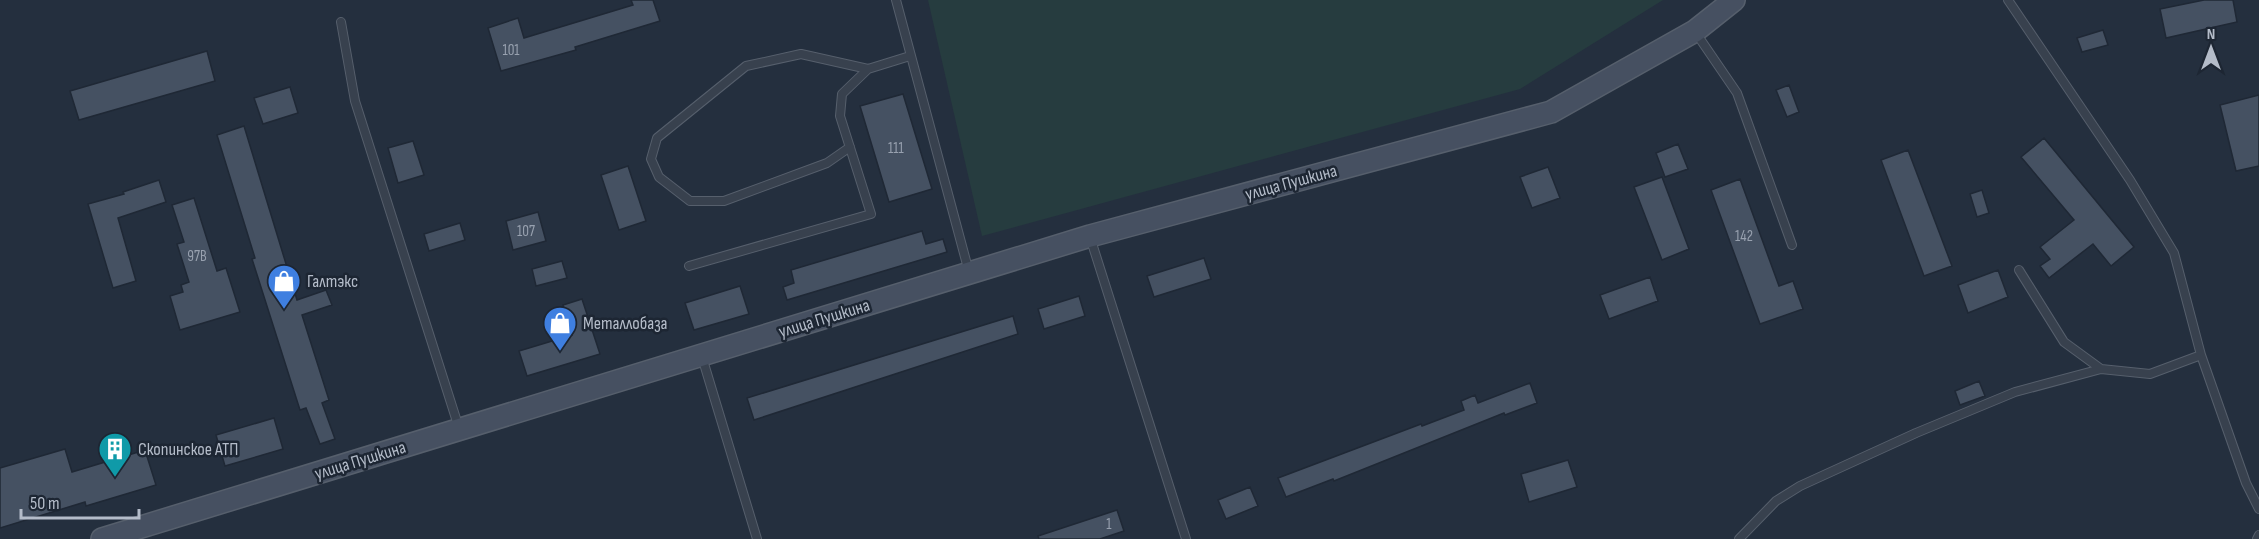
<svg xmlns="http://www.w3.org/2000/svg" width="2259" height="539" viewBox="0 0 2259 539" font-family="'Sofia Sans Condensed',sans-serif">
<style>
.green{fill:#263c3f}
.building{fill:#455162;stroke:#1f2835;stroke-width:1.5}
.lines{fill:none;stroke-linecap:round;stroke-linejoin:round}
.lane-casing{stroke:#565f6c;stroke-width:10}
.secondary-casing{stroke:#565f6c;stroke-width:24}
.lane{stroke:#38414e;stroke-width:8}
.secondary{stroke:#465061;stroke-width:21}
.labels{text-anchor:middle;stroke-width:5;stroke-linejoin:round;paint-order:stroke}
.number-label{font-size:15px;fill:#98a1af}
.street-label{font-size:18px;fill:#b4bcc9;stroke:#1d2633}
.poi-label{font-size:18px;fill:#b4bcc9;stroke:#1d2633;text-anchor:start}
</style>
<rect width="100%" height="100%" fill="#242f3e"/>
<!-- green -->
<path class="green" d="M 928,0 L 1663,0 L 1520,89 L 982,236 Z"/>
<!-- building -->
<path class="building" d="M 631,0 L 653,0 L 660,21 L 575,47 L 576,50 L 501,71 L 488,28 L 518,18 L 524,38 L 633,5 Z
M 2204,0 L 2233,0 L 2237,22 L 2166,38 L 2160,9 Z
M 2103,30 L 2108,45 L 2082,52 L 2077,38 Z
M 207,51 L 215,81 L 79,120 L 70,91 Z
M 1789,85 L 1799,112 L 1787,117 L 1776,90 Z
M 290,87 L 298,113 L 263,124 L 254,98 Z
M 903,94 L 932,189 L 889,202 L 860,106 Z
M 2259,95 L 2259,166 L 2236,171 L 2220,105 Z
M 244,126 L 297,300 L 326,290 L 332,305 L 302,315 L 329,400 L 322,403 L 335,439 L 320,444 L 306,408 L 300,410 L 252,259 L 255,258 L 217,135 Z
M 2044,138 L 2134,247 L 2111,266 L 2093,244 L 2049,278 L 2040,266 L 2050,259 L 2040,247 L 2074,220 L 2021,157 Z
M 413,141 L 424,175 L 398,183 L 388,148 Z
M 1678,144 L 1688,169 L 1665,177 L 1656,153 Z
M 1908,150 L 1952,266 L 1924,276 L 1881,160 Z
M 628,166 L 646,221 L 619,230 L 601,175 Z
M 1548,167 L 1560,198 L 1532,208 L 1520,177 Z
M 1662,177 L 1689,249 L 1662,260 L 1634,187 Z
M 1740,179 L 1779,286 L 1793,281 L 1803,309 L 1760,324 L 1711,190 Z
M 159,180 L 166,202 L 118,218 L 136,281 L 113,288 L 88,204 L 124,194 L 123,192 Z
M 1982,190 L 1989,213 L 1977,217 L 1970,194 Z
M 194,198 L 217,271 L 226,268 L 240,312 L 180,330 L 170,296 L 183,292 L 181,285 L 189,282 L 177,244 L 184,242 L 172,205 Z
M 538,212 L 546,241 L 513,250 L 506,221 Z
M 460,223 L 465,240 L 429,251 L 424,234 Z
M 922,231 L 926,244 L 943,239 L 947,252 L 787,300 L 783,287 L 794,283 L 791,270 Z
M 1204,258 L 1211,279 L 1154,297 L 1147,276 Z
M 562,261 L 567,278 L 536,286 L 532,269 Z
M 1998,270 L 2008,297 L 1968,313 L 1958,285 Z
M 1650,277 L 1658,301 L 1609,319 L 1600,295 Z
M 740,286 L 749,314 L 694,330 L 685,303 Z
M 1079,296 L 1085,316 L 1044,329 L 1038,309 Z
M 582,299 L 600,354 L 527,376 L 519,351 L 572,335 L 563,305 Z
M 1013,316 L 1018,334 L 754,420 L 747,398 Z
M 1979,381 L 1985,396 L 1960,405 L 1955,391 Z
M 1530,383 L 1537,403 L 1505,415 L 1504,413 L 1334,481 L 1333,479 L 1286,497 L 1278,478 L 1421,424 L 1422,426 L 1464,410 L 1461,401 L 1475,395 L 1478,403 Z
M 274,418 L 283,449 L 225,466 L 216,435 Z
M 65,449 L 72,472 L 145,450 L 156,485 L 86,506 L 85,502 L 0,528 L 0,468 Z
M 1568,460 L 1577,487 L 1529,502 L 1521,474 Z
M 1250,487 L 1258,506 L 1226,519 L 1218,500 Z
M 1117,510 L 1124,531 L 1100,539 L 1039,539 L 1038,536 Z"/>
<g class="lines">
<!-- lane casing -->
<g class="lane-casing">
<path id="lane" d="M 896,0 L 969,272
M 2008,0 L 2130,180 L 2174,253 L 2201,355 L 2150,374 L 2101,369 L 2064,342 L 2019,270
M 341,22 L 355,101 L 459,428
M 1696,33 L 1737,93 L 1792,245
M 850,147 L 827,163 L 724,201 L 690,201 L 659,177 L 651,159 L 657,138 L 746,66 L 801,54 L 868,69
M 1090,237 L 1186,539
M 689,266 L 871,214 L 840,116 L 842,94 L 868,69 L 910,56
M 2201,355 L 2246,483 L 2259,509
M 702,357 L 757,539
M 1739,539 L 1776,501 L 1800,486 L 1916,433 L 2015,392 L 2101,369
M 2257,539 L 2259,535"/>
</g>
<!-- secondary casing -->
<g class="secondary-casing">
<path id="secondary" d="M 102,539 L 1090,236 L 1551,112 L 1695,31 L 1734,0"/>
</g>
<!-- lane -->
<use href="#lane" class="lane"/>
<!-- secondary -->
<use href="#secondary" class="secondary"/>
</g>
<!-- icons -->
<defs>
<g id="shop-pin" transform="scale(1.725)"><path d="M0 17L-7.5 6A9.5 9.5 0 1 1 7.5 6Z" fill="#3f7fe0" stroke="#1d2633"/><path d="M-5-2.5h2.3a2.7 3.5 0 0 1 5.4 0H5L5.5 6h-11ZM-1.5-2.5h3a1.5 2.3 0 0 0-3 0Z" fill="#fff"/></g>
<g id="building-pin" transform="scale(1.725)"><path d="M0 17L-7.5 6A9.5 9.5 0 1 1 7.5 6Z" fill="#0f9aa8" stroke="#1d2633"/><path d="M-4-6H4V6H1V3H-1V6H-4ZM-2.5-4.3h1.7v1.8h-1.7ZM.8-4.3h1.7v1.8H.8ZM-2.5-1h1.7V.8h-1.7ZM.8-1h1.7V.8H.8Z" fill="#fff"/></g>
</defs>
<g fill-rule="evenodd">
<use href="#shop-pin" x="284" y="281"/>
<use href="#shop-pin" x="560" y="323"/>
<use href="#building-pin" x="115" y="449"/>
</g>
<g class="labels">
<!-- number labels -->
<g class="number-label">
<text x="511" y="55">101</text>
<text x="896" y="153">111</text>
<text x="526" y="236">107</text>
<text x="1744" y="241">142</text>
<text x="197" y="261">97В</text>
<text x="1109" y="529">1</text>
</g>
<!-- street labels -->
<g class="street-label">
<text transform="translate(1291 182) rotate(-15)" y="6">улица Пушкина</text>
<text transform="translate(824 318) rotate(-17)" y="6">улица Пушкина</text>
<text transform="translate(360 460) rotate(-17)" y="6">улица Пушкина</text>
</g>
<!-- poi labels -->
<g class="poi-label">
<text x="307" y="287">Галтэкс</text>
<text x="583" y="329">Металлобаза</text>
<text x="138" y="455">Скопинское АТП</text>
</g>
</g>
<!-- north arrow -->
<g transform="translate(2211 48)" stroke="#1d2633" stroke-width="4.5" paint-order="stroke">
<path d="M0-4.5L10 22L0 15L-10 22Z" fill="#b4bcc9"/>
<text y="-9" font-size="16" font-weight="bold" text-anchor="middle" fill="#b4bcc9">N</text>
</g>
<!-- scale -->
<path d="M21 509v9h118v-9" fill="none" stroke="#b4bcc9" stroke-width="3"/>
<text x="30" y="509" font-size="18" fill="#b4bcc9" stroke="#1d2633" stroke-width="4.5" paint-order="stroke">50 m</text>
</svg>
